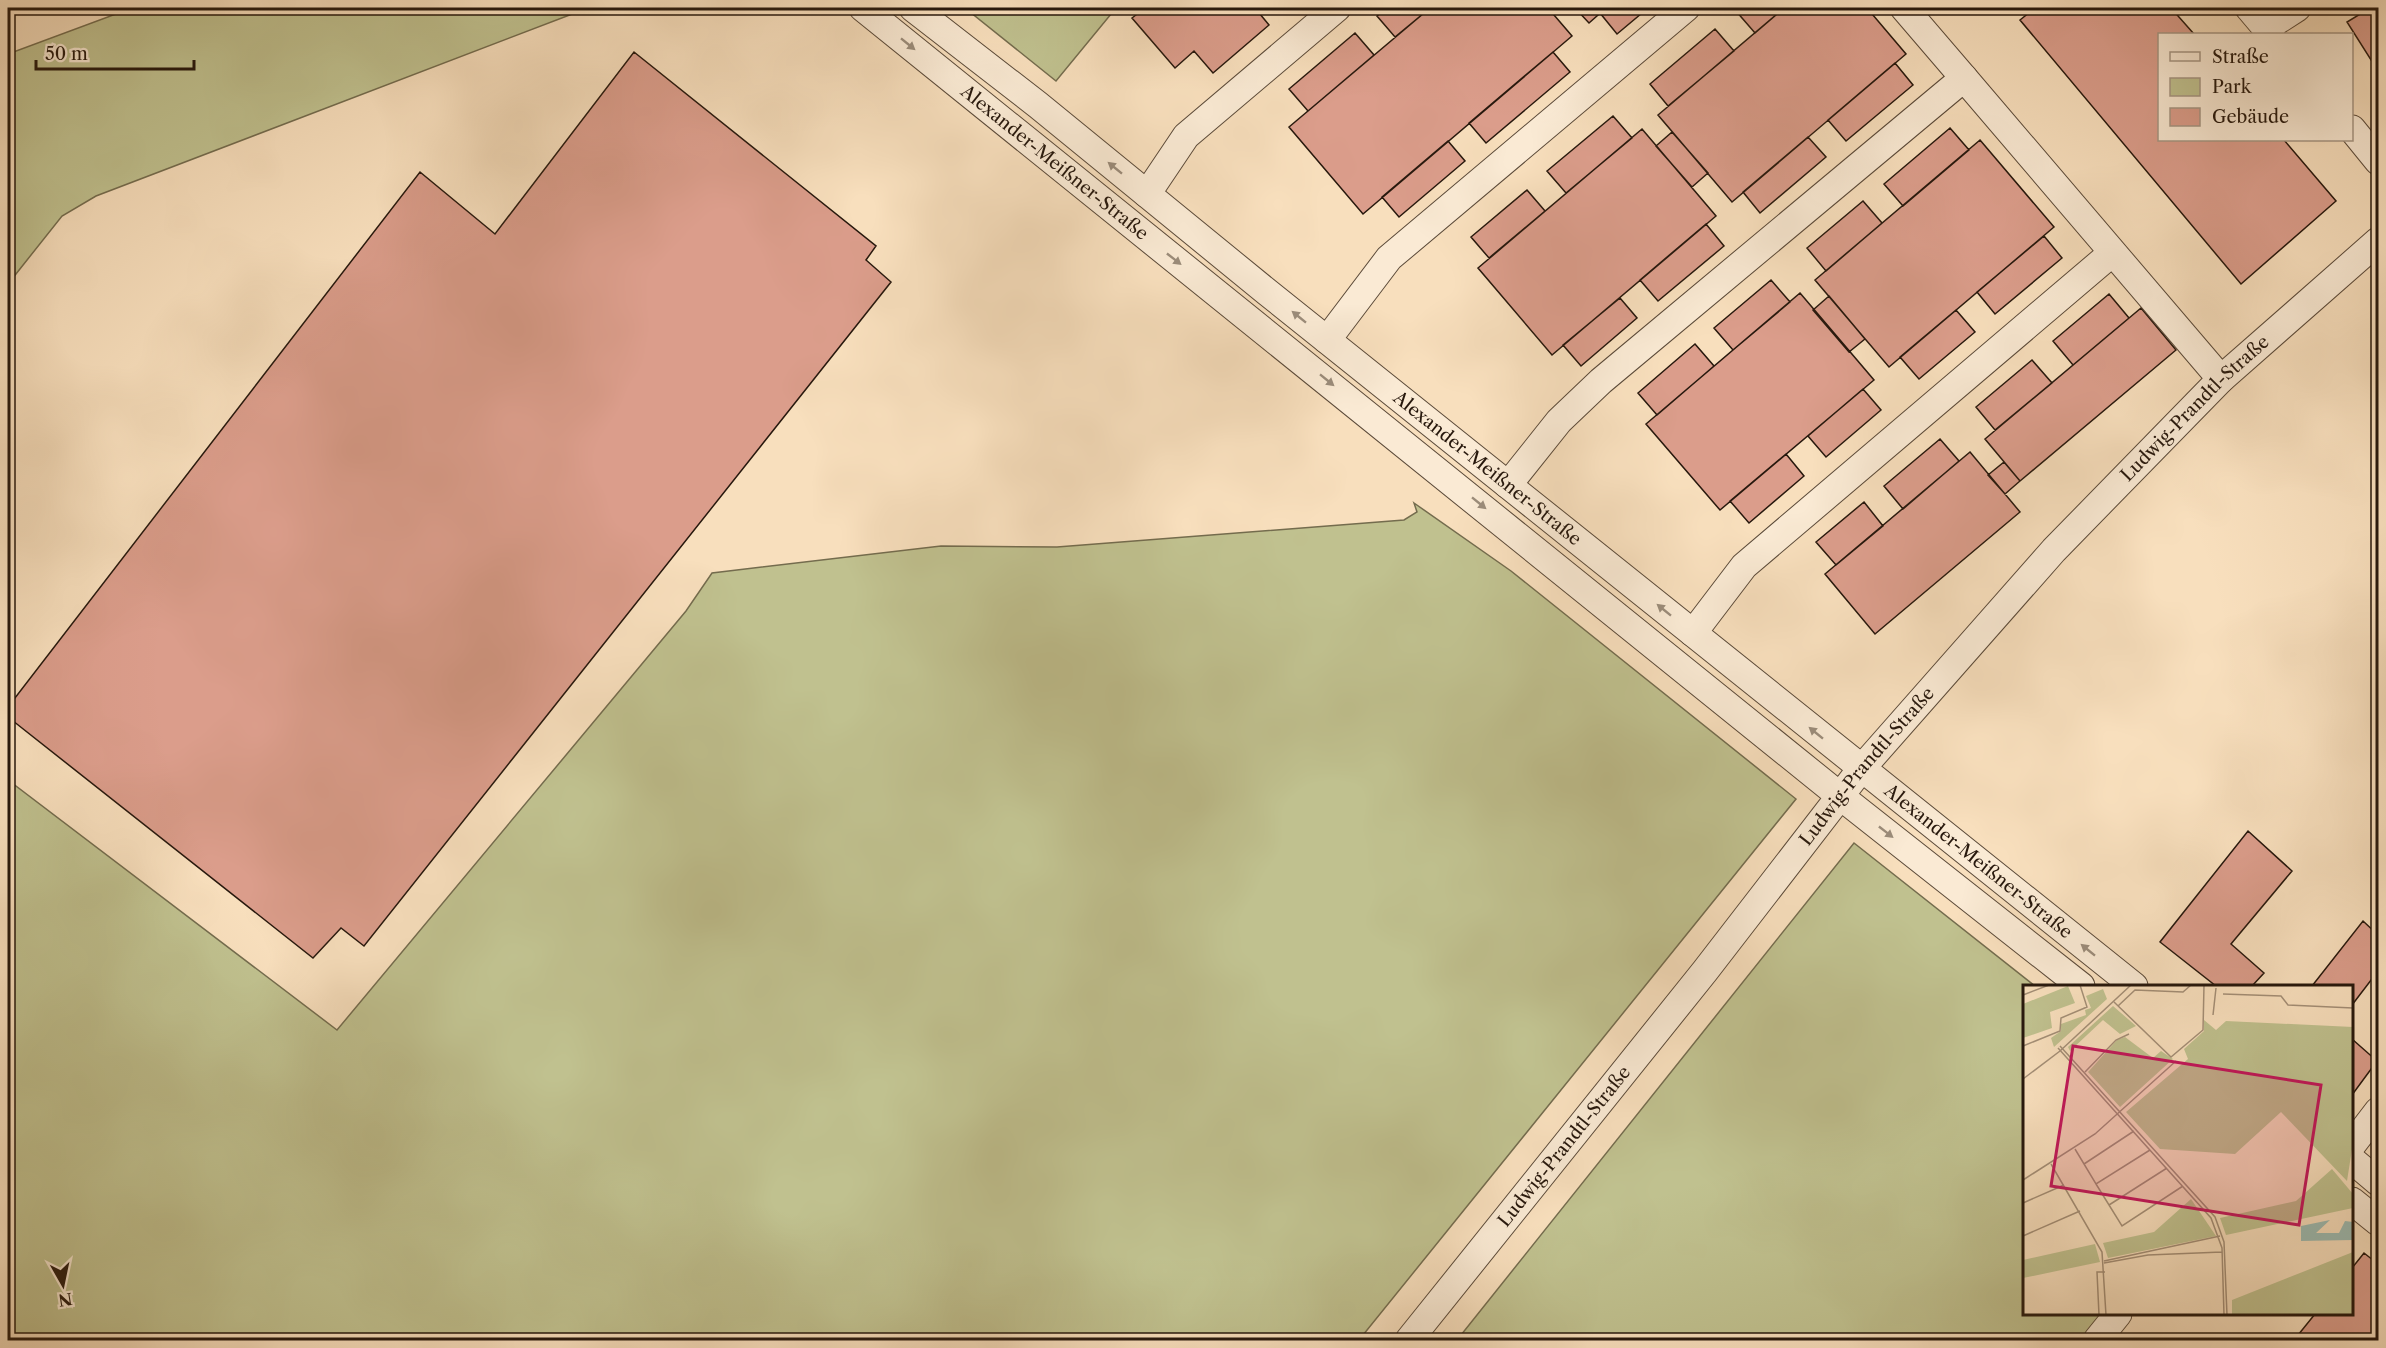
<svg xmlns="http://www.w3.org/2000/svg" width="2386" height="1348" viewBox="0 0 2386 1348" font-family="'Libre Caslon Text',serif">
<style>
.green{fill:#c0c18f;stroke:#746c4e;stroke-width:1.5}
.building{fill:#db9d8b;stroke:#27180d;stroke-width:1.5}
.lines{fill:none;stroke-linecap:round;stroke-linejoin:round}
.minor-casing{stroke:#5b4a39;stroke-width:29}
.minor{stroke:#faead4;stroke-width:27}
.oneway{fill:#9b8c7a}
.labels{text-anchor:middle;stroke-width:5;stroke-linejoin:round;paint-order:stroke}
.street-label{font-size:18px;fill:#27180d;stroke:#faead4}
.inset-road{fill:none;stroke:#a48f77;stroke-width:1.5}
.view{fill:#c2185b;fill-opacity:0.15;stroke:#c2185b;stroke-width:3}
.inset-edge{fill:none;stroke:#27180d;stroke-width:3}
</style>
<rect width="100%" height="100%" fill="#f8dfbd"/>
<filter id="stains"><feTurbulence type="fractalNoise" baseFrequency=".00333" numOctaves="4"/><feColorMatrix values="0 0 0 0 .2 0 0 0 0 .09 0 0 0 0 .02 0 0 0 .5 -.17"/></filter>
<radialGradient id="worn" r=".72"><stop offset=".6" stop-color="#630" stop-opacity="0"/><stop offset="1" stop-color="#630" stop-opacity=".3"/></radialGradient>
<!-- green -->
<path class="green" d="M 132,8 L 588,8 L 96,196 L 62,216 L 8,284 L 8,54 Z
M 965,8 L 1116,8 L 1056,81 Z
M 1414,503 L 1511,571 L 1796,799 L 1359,1340 L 8,1340 L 8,780 L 337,1030 L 686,611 L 712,573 L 941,546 L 1057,547 L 1404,520 L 1417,512 Z
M 1854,843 L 2035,986 L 2024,986 L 2024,1314 L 2105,1314 L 2084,1340 L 1457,1340 Z"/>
<!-- building -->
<path class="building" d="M 1145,8 L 1255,8 L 1269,25 L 1213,73 L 1194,51 L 1175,68 L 1132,18 Z
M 1387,8 L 1430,8 L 1395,37 L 1377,16 Z
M 1430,8 L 1548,8 L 1572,36 L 1363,214 L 1289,127 Z
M 1575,8 L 1606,8 L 1589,23 Z
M 1606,8 L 1648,8 L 1617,34 L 1600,13 Z
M 1740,8 L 1784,8 L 1755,33 L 1736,11 Z
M 1784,8 L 1867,8 L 1906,54 L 1732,202 L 1658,115 Z
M 2035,8 L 2171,8 L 2194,34 L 2160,34 L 2160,140 L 2284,140 L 2336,201 L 2241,284 L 2020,20 Z
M 2370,8 L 2378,8 L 2378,71 L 2347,22 Z
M 1715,29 L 1734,51 L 1668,106 L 1650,84 Z
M 1355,33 L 1374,55 L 1308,111 L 1289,89 Z
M 634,52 L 876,246 L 866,260 L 891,282 L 364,946 L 341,928 L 313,958 L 8,717 L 8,707 L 420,172 L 495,234 Z
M 1553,52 L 1570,72 L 1486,143 L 1469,123 Z
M 1895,63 L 1913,85 L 1846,141 L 1828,120 Z
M 1613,116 L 1632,138 L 1566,193 L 1547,171 Z
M 1950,128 L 1969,150 L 1903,206 L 1884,184 Z
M 1642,129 L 1716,216 L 1552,355 L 1478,268 Z
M 1672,132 L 1708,173 L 1692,187 L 1656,146 Z
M 1808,137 L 1826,157 L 1760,213 L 1743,192 Z
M 1980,140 L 2054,227 L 1889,367 L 1815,280 Z
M 1448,141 L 1465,161 L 1399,217 L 1382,197 Z
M 1527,190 L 1545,211 L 1489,258 L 1471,237 Z
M 1863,201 L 1882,223 L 1826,271 L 1807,248 Z
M 1706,224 L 1724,246 L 1658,301 L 1640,280 Z
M 2044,236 L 2062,258 L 1995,314 L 1977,292 Z
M 1771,280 L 1790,302 L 1733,350 L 1714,328 Z
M 1800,293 L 1874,380 L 1720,510 L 1646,424 Z
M 2109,294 L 2129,318 L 2073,365 L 2053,341 Z
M 1829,296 L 1865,339 L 1849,352 L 1813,310 Z
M 1620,298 L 1637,318 L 1581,366 L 1563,345 Z
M 2141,308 L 2176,350 L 2020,481 L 1985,439 Z
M 1956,310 L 1975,332 L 1919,379 L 1900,357 Z
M 1695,344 L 1714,366 L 1657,415 L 1638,393 Z
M 2032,360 L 2052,383 L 1995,430 L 1976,407 Z
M 1863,389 L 1881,410 L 1826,457 L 1808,436 Z
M 1940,439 L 1959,461 L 1903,509 L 1884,486 Z
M 1970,452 L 2020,512 L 1875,634 L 1825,574 Z
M 1786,454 L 1804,476 L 1749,523 L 1730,501 Z
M 2004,462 L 2020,481 L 2005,494 L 1988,475 Z
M 1864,502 L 1883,526 L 1836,565 L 1816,542 Z
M 2248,831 L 2292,871 L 2231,944 L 2264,973 L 2252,986 L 2216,986 L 2160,942 Z
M 2363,921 L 2378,935 L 2378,971 L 2352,1005 L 2352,986 L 2312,986 Z
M 2352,1039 L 2377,1061 L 2352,1095 Z
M 2364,1253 L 2378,1264 L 2378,1337 L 2376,1340 L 2294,1340 L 2315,1314 L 2352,1314 L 2352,1268 Z"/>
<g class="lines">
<!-- minor casing -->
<g class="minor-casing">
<g id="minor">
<path id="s1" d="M 863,8 L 1840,796 L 2081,986"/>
<path id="s2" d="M 913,8 L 1038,105 L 1267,292 L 2134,986"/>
<path d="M 1904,8 L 1964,78"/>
<path d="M 2249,8 L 2271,34"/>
<path d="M 2266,28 L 2297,8"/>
<path d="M 2352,129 L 2378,161"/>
<path d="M 1147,194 L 1186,136 L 1337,8"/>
<path d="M 1327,340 L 1389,258 L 1686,8"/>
<path d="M 1508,485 L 1559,421 L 1601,381 L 1964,78 L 2221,379"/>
<path d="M 1693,633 L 1744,566 L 2112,253"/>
<path d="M 2352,1145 L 2378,1111"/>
<path d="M 2352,1160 L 2378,1182"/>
<path d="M 2352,1201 L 2378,1222"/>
<path id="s3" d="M 1409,1340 L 1705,971 L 1861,769 L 2054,550 L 2221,379 L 2378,241"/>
<path d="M 2097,1340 L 2118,1314"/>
</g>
</g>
<!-- minor -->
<use href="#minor" class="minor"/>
</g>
<!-- one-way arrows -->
<defs><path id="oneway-solid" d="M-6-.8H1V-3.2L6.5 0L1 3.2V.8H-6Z" transform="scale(1.5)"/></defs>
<g class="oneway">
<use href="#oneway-solid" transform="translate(908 44) rotate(39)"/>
<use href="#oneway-solid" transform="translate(1115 168) rotate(-141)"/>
<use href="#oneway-solid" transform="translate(1174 259) rotate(38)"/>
<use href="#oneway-solid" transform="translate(1299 317) rotate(-141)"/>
<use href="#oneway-solid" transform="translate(1327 380) rotate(39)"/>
<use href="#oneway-solid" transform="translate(1479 503) rotate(39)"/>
<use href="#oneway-solid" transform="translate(1664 610) rotate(-141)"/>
<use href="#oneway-solid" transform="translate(1816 733) rotate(-141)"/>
<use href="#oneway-solid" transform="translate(1886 832) rotate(38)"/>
<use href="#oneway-solid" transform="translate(2088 950) rotate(-141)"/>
</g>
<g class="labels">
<!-- street labels -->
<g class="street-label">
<text dy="6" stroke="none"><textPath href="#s1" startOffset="246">Alexander-Meißner-Straße</textPath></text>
<text dy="6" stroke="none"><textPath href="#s3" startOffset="1220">Ludwig-Prandtl-Straße</textPath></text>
<text dy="6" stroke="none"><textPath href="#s2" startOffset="736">Alexander-Meißner-Straße</textPath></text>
<text dy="6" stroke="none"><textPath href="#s3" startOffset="734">Ludwig-Prandtl-Straße</textPath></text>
<text dy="6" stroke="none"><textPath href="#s2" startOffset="1365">Alexander-Meißner-Straße</textPath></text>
<text dy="6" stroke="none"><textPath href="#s3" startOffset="248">Ludwig-Prandtl-Straße</textPath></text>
</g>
</g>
<!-- overview -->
<g transform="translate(2023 985)">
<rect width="330" height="330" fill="#f8dfbd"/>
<path d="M 45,1 L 52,18 L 27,27 L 29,43 L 0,53 L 0,19 ZM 80,4 L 84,14 L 31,62 L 28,53 L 38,46 L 38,39 L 63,30 L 62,25 L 68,23 L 63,11 ZM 90,21 L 113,41 L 97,49 L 80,35 L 47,66 L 45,62 ZM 181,35 L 193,45 L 203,36 L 330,42 L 330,158 L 324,196 L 258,127 L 212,169 L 137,164 L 103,127 L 165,74 L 161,64 L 181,46 ZM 102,52 L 130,73 L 138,66 L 150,74 L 97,122 L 65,87 L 94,55 ZM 309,184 L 330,209 L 330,223 L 203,250 L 197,233 L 273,216 ZM 168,214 L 193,251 L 85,273 L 80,258 L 131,247 ZM 72,259 L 77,277 L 0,293 L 0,275 ZM 330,267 L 330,330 L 209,330 L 209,315 Z" fill="#c0c18f"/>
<path d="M 307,235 L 293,248 L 316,248 L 322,236 L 330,237 L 330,255 L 278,256 L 278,241 Z" fill="#9dbcb3"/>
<path class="inset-road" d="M 200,9 L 258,11 L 265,20 L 330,23M 0,10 L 26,0M 91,17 L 148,72 L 180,45 L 181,0M 95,21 L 112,5 L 160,7 L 168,0M 190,30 L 193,3M 0,61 L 37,46 L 38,33 L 64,22 L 57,0M 37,61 L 192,232 L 201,257 L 204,330M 35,63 L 188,233 L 199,263 L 201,330M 62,87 L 93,55 L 106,49M 0,94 L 37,66 L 108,0M 52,164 L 73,199 L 127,165M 28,179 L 79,267 L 83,330M 61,179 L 111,146M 0,195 L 72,149 L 153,76M 73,199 L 99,241 L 160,201M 0,218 L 41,200M 86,220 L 144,183M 0,251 L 57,226M 81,276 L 197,251M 81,278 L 125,270 L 199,267M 76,330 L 74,287 L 82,287"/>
<path class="view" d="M 50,61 L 298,100 L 276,240 L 28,201 Z"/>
<rect width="330" height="330" class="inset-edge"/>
</g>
<!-- margin -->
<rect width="2386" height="1348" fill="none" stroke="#f8dfbd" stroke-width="30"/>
<rect x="9" y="9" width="2368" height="1330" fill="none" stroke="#27180d" stroke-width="3"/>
<rect x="15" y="15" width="2356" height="1318" fill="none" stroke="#27180d" stroke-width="1.5"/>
<!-- legend -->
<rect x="2158" y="33" width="195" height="108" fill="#faead4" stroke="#a69684" stroke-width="1.5"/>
<rect x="2170" y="52" width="30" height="9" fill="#faead4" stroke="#a69684" stroke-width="1.5"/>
<text x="2212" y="63" font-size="18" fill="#27180d">Straße</text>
<rect x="2170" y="78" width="30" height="18" fill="#c0c18f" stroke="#a69684" stroke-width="1.5"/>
<text x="2212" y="93" font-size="18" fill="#27180d">Park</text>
<rect x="2170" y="108" width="30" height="18" fill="#db9d8b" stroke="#a69684" stroke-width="1.5"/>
<text x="2212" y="123" font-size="18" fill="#27180d">Gebäude</text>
<!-- north arrow -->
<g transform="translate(63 1285) rotate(171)" stroke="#faead4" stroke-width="4.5" paint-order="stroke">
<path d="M0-4.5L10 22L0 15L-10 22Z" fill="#27180d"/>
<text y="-9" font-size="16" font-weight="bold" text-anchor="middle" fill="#27180d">N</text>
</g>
<!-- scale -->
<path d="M36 60v9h158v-9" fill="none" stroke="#27180d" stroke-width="3"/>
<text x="45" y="60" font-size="18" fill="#27180d" stroke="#faead4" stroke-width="4.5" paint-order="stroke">50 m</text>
<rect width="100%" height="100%" filter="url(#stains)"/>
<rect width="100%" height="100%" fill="url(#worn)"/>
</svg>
